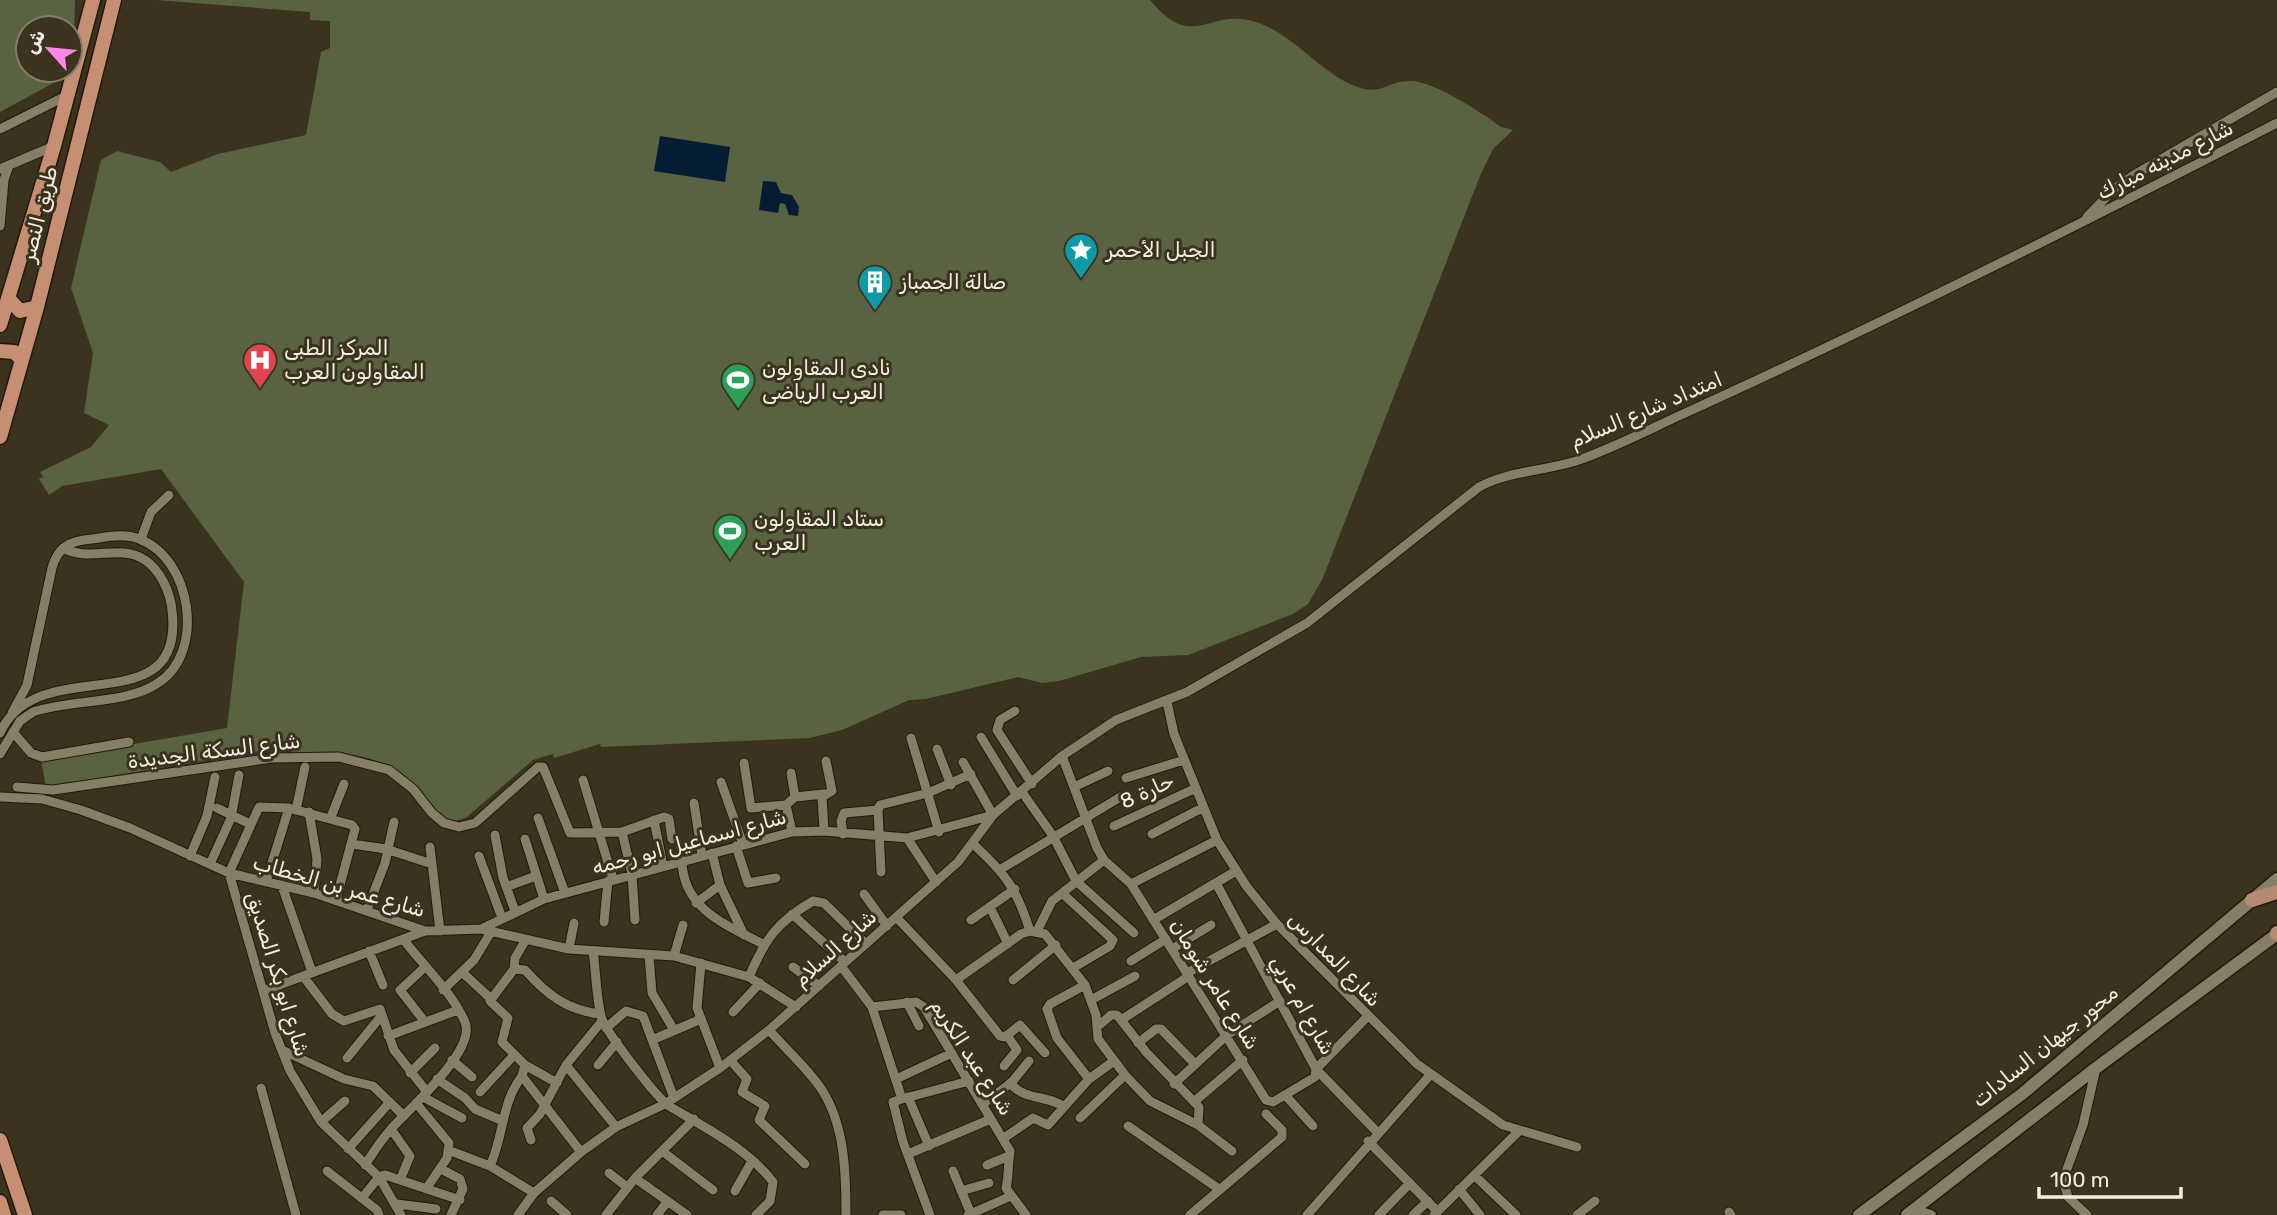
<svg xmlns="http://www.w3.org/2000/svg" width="2277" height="1215" viewBox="0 0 2277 1215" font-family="Rubik,'Noto Naskh Arabic',sans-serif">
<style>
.green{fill:#596341}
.water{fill:#041d33}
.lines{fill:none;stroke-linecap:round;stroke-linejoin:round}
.minor-casing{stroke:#221a08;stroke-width:11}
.tertiary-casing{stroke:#221a08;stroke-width:13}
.secondary-casing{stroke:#221a08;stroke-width:15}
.primary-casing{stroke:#221a08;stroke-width:17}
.trunk-casing{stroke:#221a08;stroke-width:17}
.minor{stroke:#877e68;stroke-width:9}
.tertiary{stroke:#877e68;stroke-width:10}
.secondary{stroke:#877e68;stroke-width:12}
.primary{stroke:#b68b71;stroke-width:14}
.trunk{stroke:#c68f74;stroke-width:14}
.labels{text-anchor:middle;stroke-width:6;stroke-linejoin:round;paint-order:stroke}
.street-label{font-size:21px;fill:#f3eee2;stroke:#3b331f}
.poi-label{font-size:21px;fill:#f3eee2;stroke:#3b331f;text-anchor:start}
</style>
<rect width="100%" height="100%" fill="#3b331f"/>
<!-- green -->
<path class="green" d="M 0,0 L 75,0 L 74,38 L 70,50 L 70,28 L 28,28 L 28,70 L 63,70 L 59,80 L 0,112 Z
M 156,0 L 1150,0 C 1194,53 1208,7 1256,22 C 1295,35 1318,71 1355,86 C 1381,97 1388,80 1411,81 C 1433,81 1483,113 1501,127 L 1513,130 L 1493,149 L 1480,176 L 1322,580 L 1308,604 L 1293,614 L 1188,655 L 1141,657 L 1059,681 L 1042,683 L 1018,677 L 926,699 L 909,700 L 842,730 L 810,738 L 601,747 L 600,744 L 554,758 L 553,754 L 533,760 L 467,817 C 458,821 449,822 441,817 C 431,810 427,796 418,787 C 386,755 334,747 292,755 L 290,746 L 46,787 L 41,760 L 227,728 L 244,582 L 161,469 L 62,486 L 49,495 L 39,479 L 43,477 L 40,472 L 91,447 L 109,425 L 84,413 L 93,353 L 71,288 L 101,160 L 117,151 L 160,162 L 171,172 L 218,154 L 306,135 L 321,52 L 330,48 L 330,21 L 310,20 L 310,12 Z"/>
<!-- water -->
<path class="water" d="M 660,136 L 730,147 L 725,182 L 654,171 Z
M 763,181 L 776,182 L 781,193 L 792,195 L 799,207 L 798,216 L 789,215 L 785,204 L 780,203 L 778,213 L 759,210 Z"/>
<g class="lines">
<!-- minor casing -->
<g class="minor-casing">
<path id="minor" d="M 0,129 L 68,95
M 0,169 L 54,146
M 2087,217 L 2115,188 L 2134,175 L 2277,92
M 0,226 L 4,180 L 9,165
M 141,539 L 151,512 L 169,495
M 1167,702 L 1174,734 L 1217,840 L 1247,887 L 1277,924 L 1417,1064 L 1503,1125 L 1577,1147
M 1015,711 L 1000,720 L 997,730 L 1032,784
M 13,732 L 31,753 L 42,757 L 129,742
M 0,733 C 38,649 186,727 172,610 C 170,592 161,571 145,560 C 119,543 90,563 63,548
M 981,737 L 1017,796
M 911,738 L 939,832
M 937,749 L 951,785
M 0,754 L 20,721 L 33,712 C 70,699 126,705 158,683 C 206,653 192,558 139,539 C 124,533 107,537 91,539 C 71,541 58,546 52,568 L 27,685 L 12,713
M 1062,756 L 1097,848 L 1104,860 L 1131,884 L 1266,1100 L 1273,1102 L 1315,1077 L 1316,1069 L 1367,1017
M 744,763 L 751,808 L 786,805
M 791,773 L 795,797
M 1126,778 L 1184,760
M 583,780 L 613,879
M 721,782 L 743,844
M 17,787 L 53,790 L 272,758 L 339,757 L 389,770 L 413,789 L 432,813 L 444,823 L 459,827 L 475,823 L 538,767 L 543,767 L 570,833 L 622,832 L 664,817 L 669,819 L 672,839
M 1074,787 L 1108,771
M 1022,792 L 1053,836 L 1076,881 L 1134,933
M 0,797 L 42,799 L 81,810 L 130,828 L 229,873 L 314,893 L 425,931 L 481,929 L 569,949 L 674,956 L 749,977 L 796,1007
M 694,803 L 702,856
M 786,805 L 795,797 L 824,794
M 786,805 L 792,832
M 217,808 L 250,824
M 296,810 L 305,767
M 309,812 L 317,859 L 314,893
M 331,817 L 344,784
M 538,818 L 565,893
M 654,820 L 663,866
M 1114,826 L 1194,789
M 824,831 L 822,797 L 832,791 L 826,761
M 622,832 L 632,874 L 635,920
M 843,834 L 841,821 L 844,813 L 878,810
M 1152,834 L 1202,808
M 495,835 L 503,878 L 515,911
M 907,838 L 936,882
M 525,839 L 544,899
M 352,844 L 386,849 L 432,864
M 973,844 C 1005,873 1017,889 1030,931
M 736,846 L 748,883 L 776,878
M 430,847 L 440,931
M 712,853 L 720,885 L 744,935
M 190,856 L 207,816 L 215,777
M 479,856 L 502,918
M 682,861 C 683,909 726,925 763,944
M 210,864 L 231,818 L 239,775
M 1001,869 L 1122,796
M 881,872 L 878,810 L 880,805 L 928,793 L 971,774
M 266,882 L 289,808
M 1216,883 L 1316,1069 L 1377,1132
M 1131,884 L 1217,840
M 282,886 L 312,972
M 506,887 L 536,876
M 1062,893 L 1113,940 L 1110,946 L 1073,968
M 864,894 L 887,926
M 336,900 L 355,829 L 352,825 L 289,808 L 259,807 L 229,873 L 275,1033 L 290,1071 L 321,1122 L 379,1177 L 401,1215
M 696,903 L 720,885
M 990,907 L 1008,944
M 367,910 L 385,863 L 394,822
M 792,914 L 845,962
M 896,917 L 956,980 L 1000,1036 L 1005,1037 L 1020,1025 L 1045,1053
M 971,920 L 1015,889
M 1153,920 L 1236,871
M 604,922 L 608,881
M 481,929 L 544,899 L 792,832 L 824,831 L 907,838 L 993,815 L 963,762
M 1037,931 L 1052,901 L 1104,860
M 569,949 L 574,923
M 1172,949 L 1211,925
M 369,951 L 383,985
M 593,951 C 596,972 596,995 601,1016 C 604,1030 657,1098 669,1106 C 704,1127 748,1149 773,1182 L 770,1201 L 756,1215
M 649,956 L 652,993 L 674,1030
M 674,956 L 683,925
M 1131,961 L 1166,939
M 701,963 L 697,1008 L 720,1068
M 841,966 L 872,1007 L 916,1002 L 924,1007 L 1010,1151 C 1008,1164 1009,1175 1006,1188 L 1026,1215
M 425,967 L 400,990 L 425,1022
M 793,967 L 819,986
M 514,969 L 490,1001 L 508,1018 L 502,1042 L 525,1065 L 557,1083
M 514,969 L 525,970 C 547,995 567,1010 600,1014
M 514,969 L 515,958 L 525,941
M 463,973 L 490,998
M 1187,973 L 1277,924
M 303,976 L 332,1014 L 344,1021 L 380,1009 L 394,1050 L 427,1092
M 749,977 C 765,939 777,922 813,901 L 824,903 L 866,944
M 956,980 L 1021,934 L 1030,931 L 1045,934 L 1085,985 L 1096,1015 L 1098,1039 L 1125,1075 L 1150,1101 L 1198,1125 L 1232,1151
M 1013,980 L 1056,945
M 1085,985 L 1050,1004 L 1047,1009 L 1057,1038 L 1089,1079
M 443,990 L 474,960 L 491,932
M 263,991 L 425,931
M 1091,1000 L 1135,976
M 907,1002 L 919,1026
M 872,1007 L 902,1099 L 893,1102 L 903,1142 L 930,1215
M 733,1012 L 760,983
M 1121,1020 L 1189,976
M 1097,1027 L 1111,1015 L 1117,1015 L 1146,1052 L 1199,1107 L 1198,1125
M 606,1028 L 626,1011 L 643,1016 L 674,1098
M 769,1030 C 786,1049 806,1067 820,1087 C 845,1123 846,1173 846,1215
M 388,1036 L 458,1010
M 652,1040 L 701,1019
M 1138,1043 L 1156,1029 L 1161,1029 L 1195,1064
M 282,1050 L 344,1079 L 373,1086 L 404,1116
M 347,1058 L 382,1015
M 452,1060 L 472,1077
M 730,1060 L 747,1079 L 742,1092 L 765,1106 L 759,1120 L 805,1164
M 525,1065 L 522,1076 L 581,1152
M 566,1065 L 616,1127
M 598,1065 L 617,1042
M 1004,1066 L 1017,1050 L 1007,1035
M 410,1073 L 435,1048
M 437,1079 L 465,1098 L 475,1109 L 503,1121
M 896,1079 L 952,1053
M 1010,1083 C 1026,1102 1047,1094 1064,1107
M 1174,1084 L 1227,1035 L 1280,1001
M 261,1088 L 296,1215
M 480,1092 L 514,1055
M 1286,1096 L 1313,1126
M 423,1097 L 462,1118
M 908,1097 L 929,1146
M 902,1099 L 969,1081
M 1195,1101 L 1243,1060
M 416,1103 L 449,1143 L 447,1158 L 426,1189
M 983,1104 L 1012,1082 L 1029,1061
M 1080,1118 L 1125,1075
M 321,1122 L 345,1101
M 1128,1126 L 1219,1189
M 391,1129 L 410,1156 L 400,1180
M 1004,1138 L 1033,1118 L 1048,1125 L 1089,1079 L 1114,1061
M 531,1140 L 527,1128 L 540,1114 L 566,1065 L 602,1021
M 1368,1141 L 1437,1211
M 348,1149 L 390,1102
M 448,1150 L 490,1166 L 534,1193
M 662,1151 L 713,1190
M 908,1154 L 991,1119
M 365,1165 C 373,1153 381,1140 391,1129 C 409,1109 477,1050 465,1022 C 452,992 423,965 403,939
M 987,1165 L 1009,1156
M 490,1166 C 504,1136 501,1103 522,1076
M 441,1169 L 460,1179 L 463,1189 L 451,1215
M 327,1171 L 377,1210 L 379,1215
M 953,1171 L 971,1214
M 609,1173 L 627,1187
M 1474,1175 L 1516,1215
M 635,1178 L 687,1215
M 1459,1189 L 1480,1215
M 735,1191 L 752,1161
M 961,1191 L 989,1183
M 362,1198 L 379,1177 L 385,1175 L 460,1200
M 551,1201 L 567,1215
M 397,1204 L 436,1209
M 1729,1212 L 1731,1215
M 518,1215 L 534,1193 L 581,1152 L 616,1127 L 665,1104 L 720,1068 L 769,1030 L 958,862 L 993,815 L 1062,756 L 1116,720 L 1187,692 L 1307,623 L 1479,487 C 1509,471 1544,471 1576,461 C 1612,449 1648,430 1683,414 C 1884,323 2081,224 2277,123
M 606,1215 L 635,1178 L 694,1119
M 657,1215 L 668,1201
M 883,1215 L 901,1215
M 968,1215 L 1011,1196
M 1190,1215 L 1282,1137 L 1282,1130 L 1266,1114
M 1307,1215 L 1431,1074
M 1379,1215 L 1410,1183
M 1413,1215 L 1428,1201
M 1434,1215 L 1519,1131
M 1577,1215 L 1595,1201
M 2087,1215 L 2068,1197 L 2063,1180 L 2083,1125 L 2096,1068"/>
</g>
<!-- tertiary casing -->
<g class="tertiary-casing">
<path id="tertiary" d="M 1914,1210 L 1931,1215"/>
</g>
<!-- secondary casing -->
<g class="secondary-casing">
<path id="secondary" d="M 1859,1215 L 2022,1094 L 2277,879
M 1907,1215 L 2096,1068 L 2277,934"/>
</g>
<!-- primary casing -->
<g class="primary-casing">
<path id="primary" d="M 2252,900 L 2277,892
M 2277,934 L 2277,933"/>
</g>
<!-- trunk casing -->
<g class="trunk-casing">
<path id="trunk" d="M 8,298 L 20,311 L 37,307
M 0,325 L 54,146 L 93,0
M 0,351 L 14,352 L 22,360
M 0,437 L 37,307 L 114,0
M 0,1140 L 25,1215
M 0,1202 L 4,1215"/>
</g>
<!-- minor -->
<use href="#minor" class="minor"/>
<!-- tertiary -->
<use href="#tertiary" class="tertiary"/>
<!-- secondary -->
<use href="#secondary" class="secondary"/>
<!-- primary -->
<use href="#primary" class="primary"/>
<!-- trunk -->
<use href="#trunk" class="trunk"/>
</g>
<!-- icons -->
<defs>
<g id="sight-pin" transform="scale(1.75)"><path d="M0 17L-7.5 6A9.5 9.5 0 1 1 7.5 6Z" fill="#0f9aa8" stroke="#3b331f"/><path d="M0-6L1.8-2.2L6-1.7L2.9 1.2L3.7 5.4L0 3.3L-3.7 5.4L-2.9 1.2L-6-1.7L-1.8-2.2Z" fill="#fff"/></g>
<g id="building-pin" transform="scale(1.75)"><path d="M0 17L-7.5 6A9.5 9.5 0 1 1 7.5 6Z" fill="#0f9aa8" stroke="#3b331f"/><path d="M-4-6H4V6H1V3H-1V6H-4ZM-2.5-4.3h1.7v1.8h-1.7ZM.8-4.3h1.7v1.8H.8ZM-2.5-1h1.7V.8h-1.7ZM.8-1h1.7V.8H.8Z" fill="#fff"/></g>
<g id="hospital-pin" transform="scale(1.75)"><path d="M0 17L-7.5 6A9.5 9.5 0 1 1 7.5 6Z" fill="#e0444e" stroke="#3b331f"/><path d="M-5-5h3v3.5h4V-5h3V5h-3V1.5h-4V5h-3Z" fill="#fff"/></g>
<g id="stadium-pin" transform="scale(1.75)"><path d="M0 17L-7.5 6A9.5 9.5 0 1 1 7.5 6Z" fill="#2e9e5b" stroke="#3b331f"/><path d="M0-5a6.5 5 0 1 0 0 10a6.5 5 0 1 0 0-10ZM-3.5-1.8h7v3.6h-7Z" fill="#fff"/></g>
</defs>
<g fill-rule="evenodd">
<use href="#sight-pin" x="1081" y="250"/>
<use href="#building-pin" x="875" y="282"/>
<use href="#hospital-pin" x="260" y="360"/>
<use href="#stadium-pin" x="738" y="380"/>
<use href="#stadium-pin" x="730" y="531"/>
</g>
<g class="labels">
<!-- street labels -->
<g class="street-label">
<text transform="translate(2165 160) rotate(-27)" y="7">شارع مدينه مبارك</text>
<text transform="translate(39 214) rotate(-76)" y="7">طريق النصر</text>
<text transform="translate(1646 410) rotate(-23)" y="7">امتداد شارع السلام</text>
<text transform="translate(214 751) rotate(-7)" y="7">شارع السكة الجديدة</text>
<text transform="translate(1147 791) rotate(-25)" y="7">حارة 8</text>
<text transform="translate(689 842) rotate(-15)" y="7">شارع اسماعيل ابو رحمه</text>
<text transform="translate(339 886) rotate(16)" y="7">شارع عمر بن الخطاب</text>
<text transform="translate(835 948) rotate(-42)" y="7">شارع السلام</text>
<text transform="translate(1335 959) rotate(46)" y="7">شارع المدارس</text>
<text transform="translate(278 974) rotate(73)" y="7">شارع ابو بكر الصديق</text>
<text transform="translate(1215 984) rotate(58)" y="7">شارع عامر شومان</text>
<text transform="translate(1303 1005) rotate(61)" y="7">شارع ام عربي</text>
<text transform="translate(2045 1046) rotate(-39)" y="7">محور جيهان السادات</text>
<text transform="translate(972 1057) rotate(57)" y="7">شارع عبد الكريم</text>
</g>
<!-- poi labels -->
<g class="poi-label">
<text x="1106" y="257">الجبل الأحمر</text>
<text x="900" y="289">صالة الجمباز</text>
<text x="284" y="355">المركز الطبى<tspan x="284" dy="24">المقاولون العرب</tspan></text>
<text x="762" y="375">نادى المقاولون<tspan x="762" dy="24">العرب الرياضى</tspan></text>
<text x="754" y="526">ستاد المقاولون<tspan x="754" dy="24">العرب</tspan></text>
</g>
</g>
<!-- north arrow -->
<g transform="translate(49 49) rotate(297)"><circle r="33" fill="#3b331f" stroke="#857e6d" stroke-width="2"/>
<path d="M0-5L12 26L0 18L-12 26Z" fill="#fb86e5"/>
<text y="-10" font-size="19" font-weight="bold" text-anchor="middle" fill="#f3eee2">ش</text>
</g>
<!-- scale -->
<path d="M2039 1187v10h142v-10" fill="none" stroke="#f3eee2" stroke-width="3.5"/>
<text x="2050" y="1187" font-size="21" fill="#f3eee2" stroke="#3b331f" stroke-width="5" paint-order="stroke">100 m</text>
</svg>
